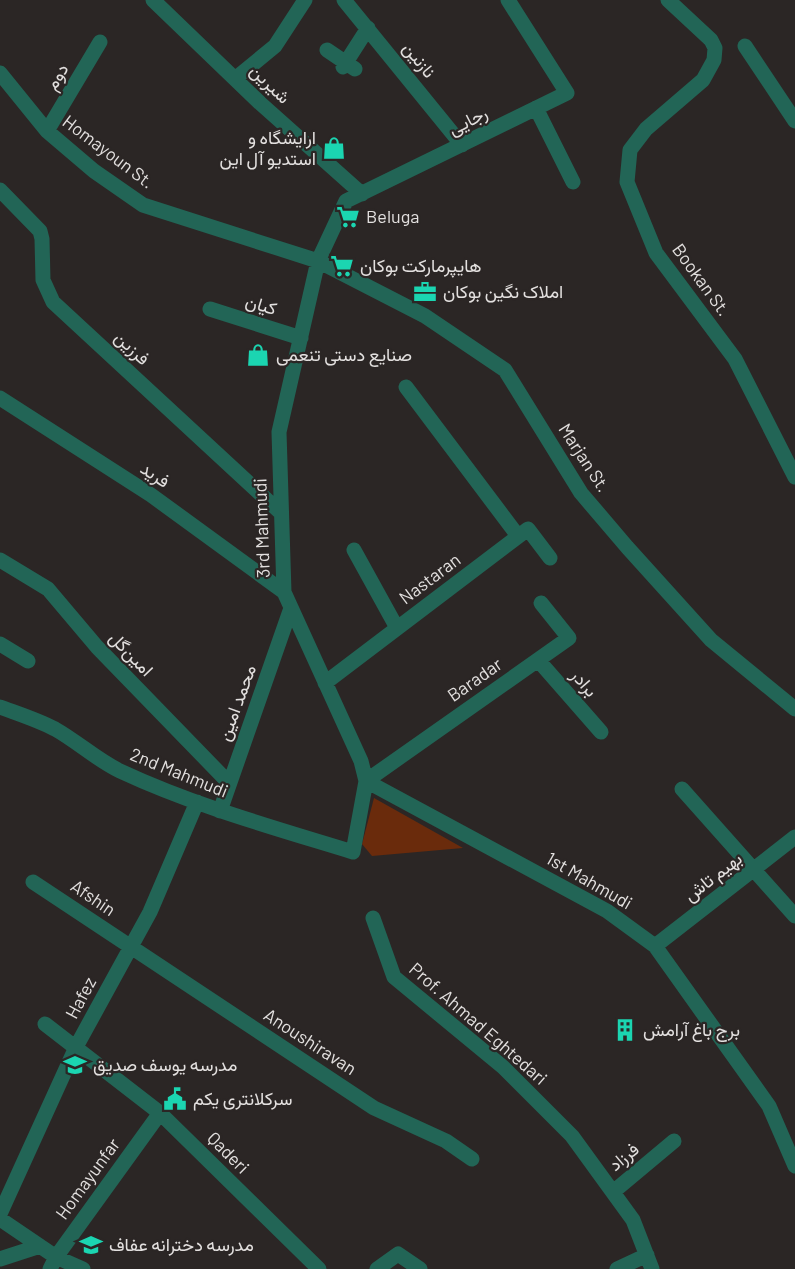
<svg xmlns="http://www.w3.org/2000/svg" width="795" height="1269" viewBox="0 0 795 1269" font-family="Barlow,Vazirmatn,sans-serif">
<style>
.green{fill:#6a2b0c}
.lines{fill:none;stroke-linecap:round;stroke-linejoin:round}
.minor{stroke:#226556;stroke-width:15}
.labels{text-anchor:middle;stroke-width:4.5;stroke-linejoin:round;paint-order:stroke}
.street-label{font-size:18px;fill:#e3e0df;stroke:#2b2625}
.poi-label{font-size:18px;fill:#e3e0df;stroke:#2b2625;text-anchor:start}
</style>
<rect width="100%" height="100%" fill="#2b2625"/>
<!-- green -->
<path class="green" d="M 374,798 L 463,848 L 372,856 L 362,844 Z"/>
<g class="lines">
<!-- minor -->
<path class="minor" d="M 153,0 L 260,103 L 362,194
M 344,0 L 462,145
M 668,0 L 711,40 L 715,48 L 714,60 L 703,80 L 646,129 L 630,150 L 627,182 L 656,253 L 735,359 L 795,477
M 745,46 L 795,121
M 327,50 L 355,69
M 343,67 L 368,28
M 0,73 L 47,131 L 94,171 L 143,205 L 318,261 L 425,316 L 505,370 L 581,493 L 627,547 L 711,640 L 795,709
M 236,78 L 275,46 L 305,0
M 536,108 L 573,182
M 47,131 L 100,42
M 0,190 L 40,231 L 42,239 L 43,280 L 53,302 L 280,512
M 210,309 L 301,338
M 406,387 L 518,536
M 0,398 L 151,495 L 284,592
M 354,550 L 397,628
M 0,560 L 48,589 L 97,647 L 229,783
M 541,603 L 569,638 L 366,781 L 607,911 L 655,946 L 769,1106 L 795,1166
M 0,644 L 28,661
M 538,660 L 601,732
M 325,683 L 528,529 L 550,558
M 0,707 C 19,714 38,720 55,729 C 78,742 97,760 120,771 C 195,806 275,828 353,852 L 366,781 L 361,761 L 284,592 L 279,432 L 318,261 L 346,201 L 567,93 L 508,0
M 682,789 L 795,916
M 220,811 L 291,608
M 33,882 L 374,1108 L 446,1141 L 472,1159
M 373,918 L 394,977 L 503,1067 L 572,1136 L 633,1220 L 652,1269
M 655,946 L 795,837
M 45,1024 L 160,1113 L 319,1269
M 613,1192 L 674,1141
M 0,1214 L 76,1047 L 150,912 L 197,802
M 0,1219 L 56,1257 L 83,1269
M 0,1259 L 40,1246
M 50,1269 L 56,1257 L 160,1113
M 377,1269 L 398,1254 L 420,1269
M 617,1269 L 647,1255"/>
</g>
<!-- icons -->
<defs>
<g id="shop-bare" transform="scale(1.8)"><path d="M-5-2.5h2.3a2.7 3.5 0 0 1 5.4 0H5L5.5 6h-11ZM-1.5-2.5h3a1.5 2.3 0 0 0-3 0Z" fill="#1bd5b1" stroke="#2b2625" stroke-width="2.5" paint-order="stroke"/></g>
<g id="supermarket-bare" transform="scale(1.8)"><path d="M-6-5.5h2.5l.6 2H6L4.5 2H-2.5L-4.4-4H-6ZM-1.5 3.2a1.3 1.3 0 1 0 .1 0ZM3 3.2a1.3 1.3 0 1 0 .1 0Z" fill="#1bd5b1" stroke="#2b2625" stroke-width="2.5" paint-order="stroke"/></g>
<g id="office-bare" transform="scale(1.8)"><path d="M-6-3h4V-5.5h4V-3h4V5H-6ZM-1-4.5V-3h2v-1.5ZM-6 0V1H6V0Z" fill="#1bd5b1" stroke="#2b2625" stroke-width="2.5" paint-order="stroke"/></g>
<g id="building-bare" transform="scale(1.8)"><path d="M-4-6H4V6H1V3H-1V6H-4ZM-2.5-4.3h1.7v1.8h-1.7ZM.8-4.3h1.7v1.8H.8ZM-2.5-1h1.7V.8h-1.7ZM.8-1h1.7V.8H.8Z" fill="#1bd5b1" stroke="#2b2625" stroke-width="2.5" paint-order="stroke"/></g>
<g id="school-bare" transform="scale(1.8)"><path d="M0-5L7-2L0 1L-7-2ZM-4 1L0 2.5L4 1V4Q0 6-4 4Z" fill="#1bd5b1" stroke="#2b2625" stroke-width="2.5" paint-order="stroke"/></g>
<g id="civic-bare" transform="scale(1.8)"><path d="M-.6-6.5H3V-4.5H.6V-3L4-1V1h2V6H-6V1h2V-1L-.6-3ZM-1.2 2.5V6h2.4V2.5Z" fill="#1bd5b1" stroke="#2b2625" stroke-width="2.5" paint-order="stroke"/></g>
</defs>
<g fill-rule="evenodd">
<use href="#shop-bare" x="334" y="148"/>
<use href="#supermarket-bare" x="348" y="217"/>
<use href="#supermarket-bare" x="342" y="266"/>
<use href="#office-bare" x="425" y="292"/>
<use href="#shop-bare" x="258" y="355"/>
<use href="#building-bare" x="625" y="1030"/>
<use href="#school-bare" x="75" y="1065"/>
<use href="#civic-bare" x="175" y="1099"/>
<use href="#school-bare" x="91" y="1245"/>
</g>
<g class="labels">
<!-- street labels -->
<g class="street-label">
<text transform="translate(419 60) rotate(51)" y="6">نازنین</text>
<text transform="translate(57 77) rotate(-59)" y="6">دوم</text>
<text transform="translate(270 84) rotate(44)" y="6">شیرین</text>
<text transform="translate(468 121) rotate(-27)" y="6">رجایی</text>
<text transform="translate(108 152) rotate(37)" y="6">Homayoun St.</text>
<text transform="translate(701 280) rotate(54)" y="6">Bookan St.</text>
<text transform="translate(261 305) rotate(17)" y="6">کیان</text>
<text transform="translate(132 348) rotate(43)" y="6">فرزین</text>
<text transform="translate(584 458) rotate(57)" y="6">Marjan St.</text>
<text transform="translate(155 475) rotate(34)" y="6">فرید</text>
<text transform="translate(262 528) rotate(-92)" y="6">3rd Mahmudi</text>
<text transform="translate(430 579) rotate(-37)" y="6">Nastaran</text>
<text transform="translate(131 654) rotate(46)" y="6">امین‌گل</text>
<text transform="translate(475 680) rotate(-35)" y="6">Baradar</text>
<text transform="translate(584 683) rotate(49)" y="6">برادر</text>
<text transform="translate(237 703) rotate(-70)" y="6">محمد امین</text>
<text transform="translate(179 773) rotate(22)" y="6">2nd Mahmudi</text>
<text transform="translate(713 877) rotate(-38)" y="6">بهیم تاش</text>
<text transform="translate(589 881) rotate(30)" y="6">1st Mahmudi</text>
<text transform="translate(93 898) rotate(34)" y="6">Afshin</text>
<text transform="translate(81 998) rotate(-62)" y="6">Hafez</text>
<text transform="translate(478 1024) rotate(41)" y="6">Prof. Ahmad Eghtedari</text>
<text transform="translate(310 1042) rotate(33)" y="6">Anoushiravan</text>
<text transform="translate(228 1153) rotate(45)" y="6">Qaderi</text>
<text transform="translate(624 1157) rotate(-40)" y="6">فرزاد</text>
<text transform="translate(88 1179) rotate(-54)" y="6">Homayunfar</text>
</g>
<!-- poi labels -->
<g class="poi-label">
<text x="316" y="144" text-anchor="end">ارایشگاه و<tspan x="316" dy="21">استدیو آل این</tspan></text>
<text x="366" y="223">Beluga</text>
<text x="360" y="272">هایپرمارکت بوکان</text>
<text x="443" y="298">املاک نگین بوکان</text>
<text x="276" y="361">صنایع دستی تنعمی</text>
<text x="643" y="1036">برج باغ آرامش</text>
<text x="93" y="1071">مدرسه یوسف صدیق</text>
<text x="193" y="1105">سرکلانتری یکم</text>
<text x="109" y="1251">مدرسه دخترانه عفاف</text>
</g>
</g>
</svg>
